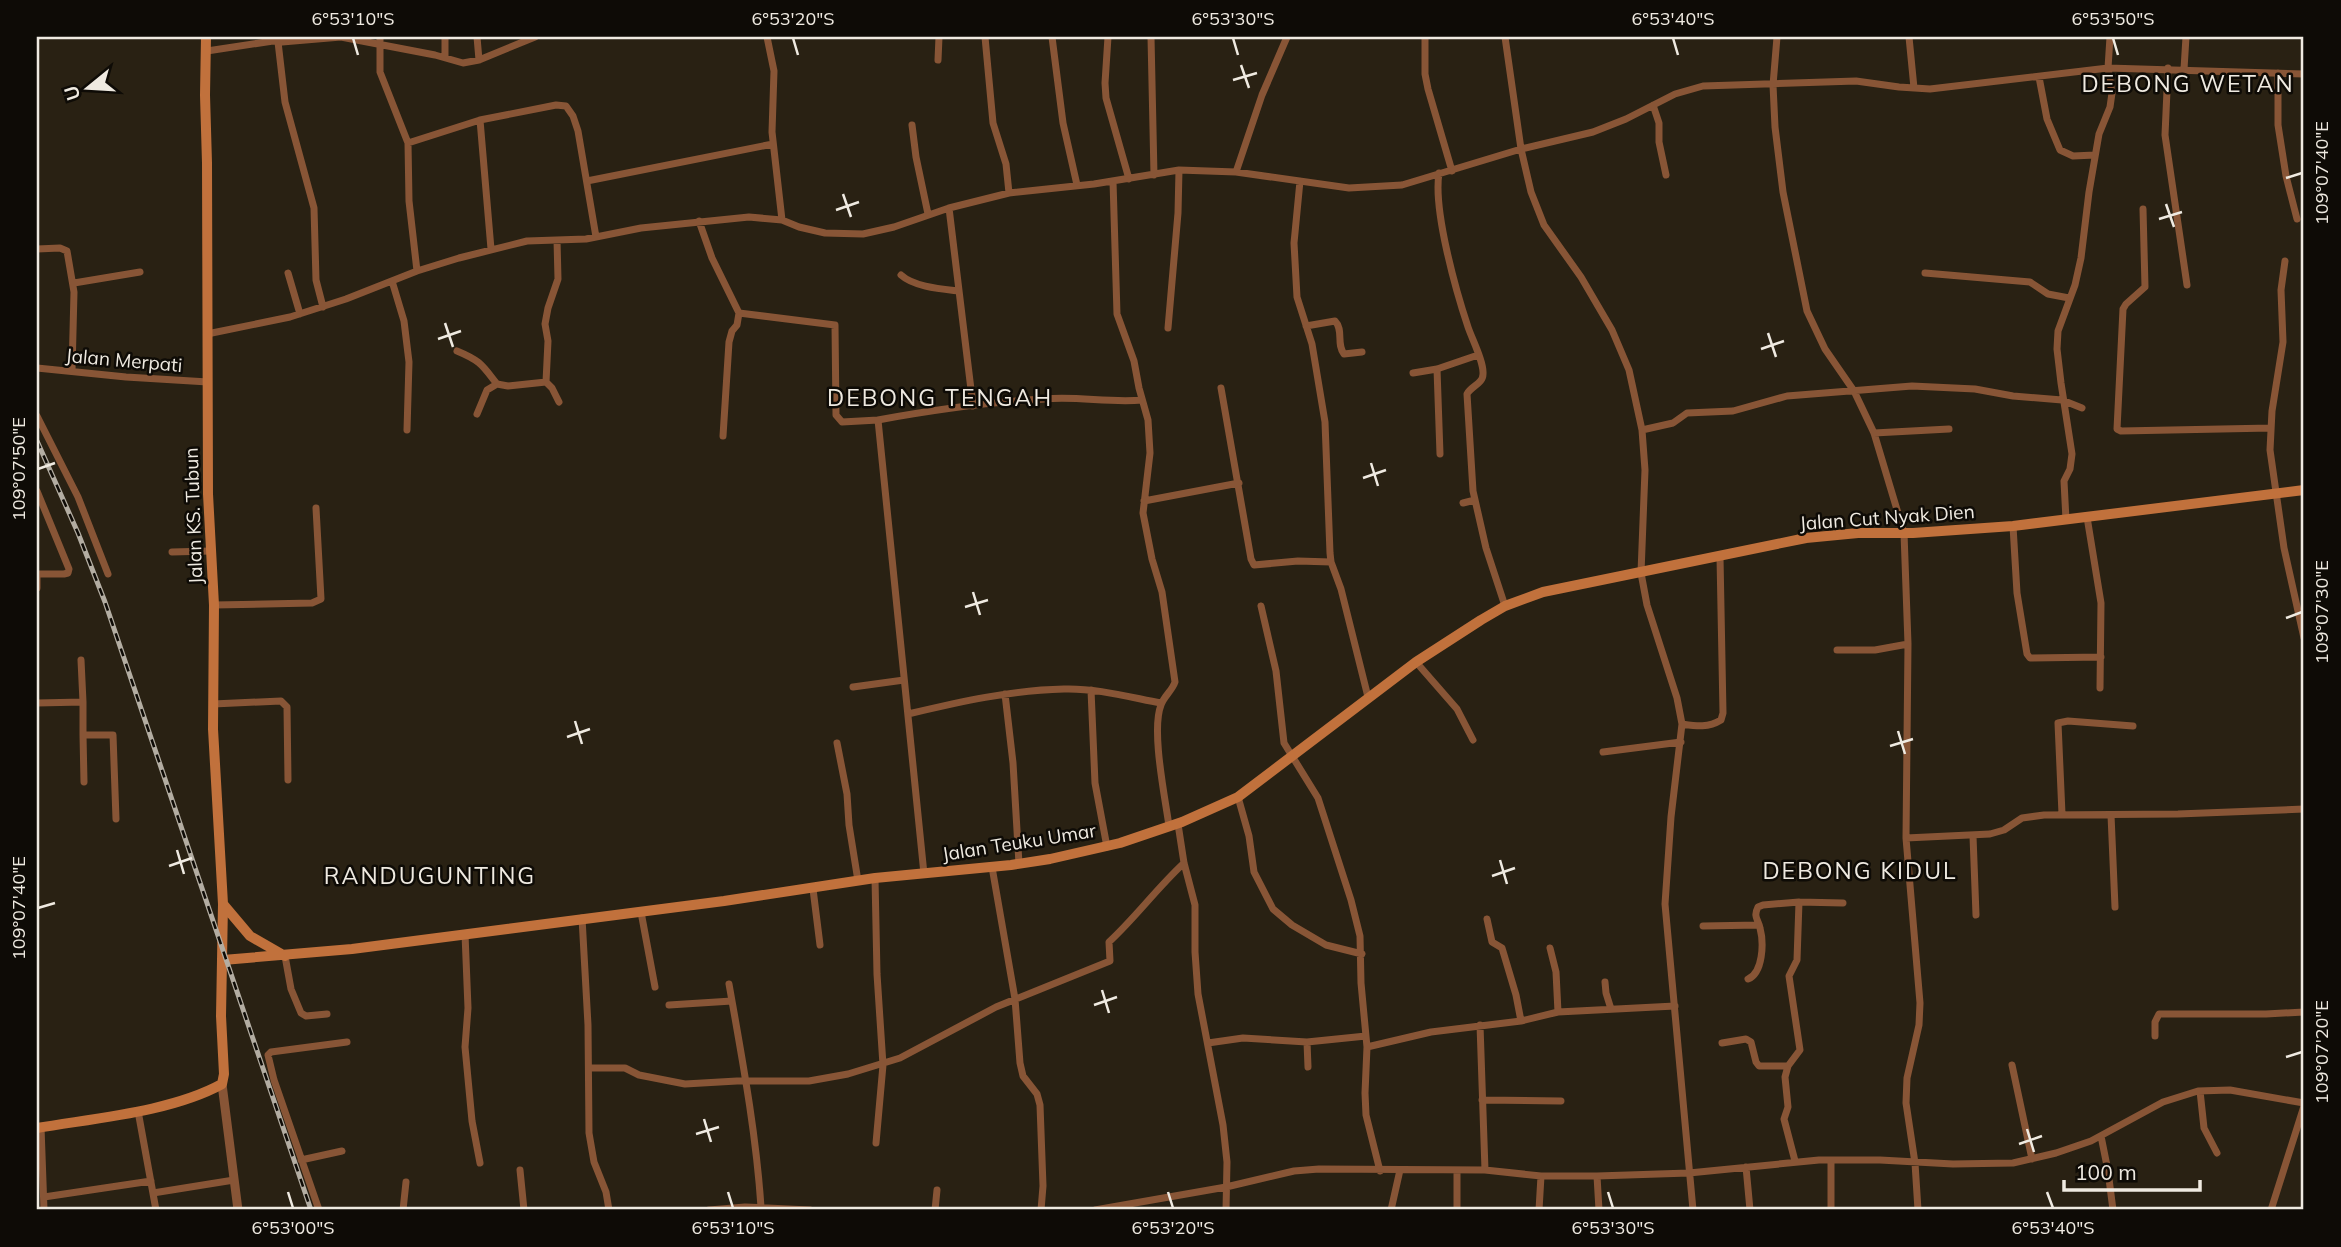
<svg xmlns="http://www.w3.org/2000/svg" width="2341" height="1247" viewBox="0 0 2341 1247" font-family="Mulish,sans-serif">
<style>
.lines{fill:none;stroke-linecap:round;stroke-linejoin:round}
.minor{stroke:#885536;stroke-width:7}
.tertiary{stroke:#885536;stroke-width:9}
.secondary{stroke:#c1713c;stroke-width:10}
.rail-casing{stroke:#b3ada2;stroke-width:5}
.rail{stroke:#0e0b06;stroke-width:2.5;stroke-dasharray:8;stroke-linecap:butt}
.ticks{fill:none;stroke:#efeae1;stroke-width:2.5}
.labels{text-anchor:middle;stroke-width:5;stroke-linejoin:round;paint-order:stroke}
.street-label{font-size:19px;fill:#efeae1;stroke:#0e0b06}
.quarter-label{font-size:23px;letter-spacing:2px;fill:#efeae1;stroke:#0e0b06}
.neatline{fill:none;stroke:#efeae1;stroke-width:2.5}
.ticks-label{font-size:18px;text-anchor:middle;fill:#efeae1}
</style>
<rect width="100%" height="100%" fill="#292113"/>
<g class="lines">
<!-- minor -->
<path class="minor" d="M 380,37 L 380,72 L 408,143 L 409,201 L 417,271
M 445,37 L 445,57
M 477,37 L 479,60
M 767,37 L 774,71 L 772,132 L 782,220
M 985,37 L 993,123 L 1006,164 L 1009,193
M 1052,37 L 1063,123 L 1077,185
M 1108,37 L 1105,83 L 1106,98 L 1129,179
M 1151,37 L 1154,175
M 1425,37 L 1425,74 L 1428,89 L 1452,171
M 1505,37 L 1521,149 L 1531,192 L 1544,225 L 1581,277 L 1612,330 L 1629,370 L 1642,430 L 1645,470 L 1641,573 L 1647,605 L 1677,698 L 1682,724 L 1671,817 L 1665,904 L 1693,1210
M 1777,37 L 1773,85 L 1775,127 L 1783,192 L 1807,311 L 1825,349 L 1854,391 L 1874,433 L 1904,533 L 1908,644 L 1906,838 L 1920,1003 L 1919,1025 L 1907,1078 L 1906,1103 L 1915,1163 L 1918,1210
M 1909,37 L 1914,88
M 278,42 L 285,102 L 314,208 L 316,280 L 323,307
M 207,51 L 273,41 L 282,42 L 341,37 L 435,55 L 463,63 L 479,60 L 535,37
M 938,60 L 939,37
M 2168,68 L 2165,135 L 2187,285
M 2184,69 L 2186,37
M 2278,73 L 2278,125 L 2286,176 L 2297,219
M 2039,77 L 2047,119 L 2060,150 L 2073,156 L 2095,155
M 1653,105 L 1659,123 L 1659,142 L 1666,175
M 480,120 L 491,249
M 912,125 L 916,157 L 928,214
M 408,143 L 480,120 L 556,105 L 566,106 L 573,116 L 578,131 L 596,237
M 1236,172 L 1262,95 L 1287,37
M 1439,173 C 1433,210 1456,291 1468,327 C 1472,339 1484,362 1483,374 C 1483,384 1471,386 1467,394 L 1473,491 L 1486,548 L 1505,606
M 587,181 L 773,144
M 1113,181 L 1117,314 L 1134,361 L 1139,388 L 1148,420 L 1150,453 L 1143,513 L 1152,559 L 1162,592 L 1175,682 C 1172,691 1164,696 1161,705 C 1151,730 1165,797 1169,826
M 1300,181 L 1294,243 L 1297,297 L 1312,344 L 1325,422 L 1330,553 L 1331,562 L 1341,589 L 1368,697
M 949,208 L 973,406
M 2143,209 L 2145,287 L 2126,304 L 2123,309 L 2117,429 L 2121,431 L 2271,428
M 699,221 L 712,258 L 739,313 L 737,325 L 732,331 L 729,342 L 723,436
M 37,249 L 60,248 L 67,251 L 74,292 L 72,371
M 2285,261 L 2281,290 L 2283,342 L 2272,411 L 2270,450 L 2284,548 L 2304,638
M 288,273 L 300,314
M 1925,273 L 2030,282 L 2048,294 L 2069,298
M 901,275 C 914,287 942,289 959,291
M 392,281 L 404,321 L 409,362 L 407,430
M 74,283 L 140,272
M 739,313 L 835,325 L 836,415 L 842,422 L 878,420
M 1306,326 L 1335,321 C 1344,330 1336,344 1344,354 L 1362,352
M 1168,328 L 1178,213 L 1179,170
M 207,334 L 290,317 L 346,299 L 417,271 L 459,258 L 527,241 L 586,239 L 641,228 L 749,217 L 782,220 L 799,227 L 825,233 L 863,234 L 894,227 L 949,208 L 1009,193 L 1094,184 L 1179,170 L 1236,172 L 1349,188 L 1402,185 L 1521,149 L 1593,132 L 1626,119 L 1675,94 L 1703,86 L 1856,81 L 1899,87 L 1930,89 L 2108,68 L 2304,74
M 457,351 C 481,361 482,365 497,384 L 508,386 L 546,382 L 548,341 L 545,324 L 548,308 L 558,279 L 557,240
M 37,368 L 126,377 L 208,382
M 1437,369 L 1440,454
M 1413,373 L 1437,369 L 1478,355
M 546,382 L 552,388 L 559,402
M 1221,388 L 1251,559 L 1254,565 L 1298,561 L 1331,562
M 477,414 L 487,390 L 497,384
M 37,416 L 78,497 L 108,574
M 1642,430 L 1673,423 L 1687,413 L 1733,411 L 1787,396 L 1912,386 L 1975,389 L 2013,396 L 2062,400 L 2082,408
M 1874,433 L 1949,429
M 37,491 L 69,569 L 68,573 L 64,574 L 38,574
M 1144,501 L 1239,483
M 1463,503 L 1475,500
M 2087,517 L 2101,603 L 2100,688
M 2066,520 L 2064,481 L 2070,469 L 2072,454 L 2061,383 L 2057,349 L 2058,331 L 2075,285 L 2081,258 L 2089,192 L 2099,134 L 2110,107 L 2112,93 L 2108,68 L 2110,37
M 2013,526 L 2017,593 L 2027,654 L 2030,658 L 2101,657
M 172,552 L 210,551
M 37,574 L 37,588
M 214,605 L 312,603 L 321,599 L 316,508
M 1261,606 L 1276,671 L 1284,743 L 1318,798 L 1351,900 L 1360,936 L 1361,983 L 1367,1047 L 1365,1093 L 1366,1115 L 1380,1171
M 1837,650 L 1875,650 L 1908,644
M 81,660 L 83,702
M 1416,662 L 1457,709 L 1473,740
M 853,687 L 904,680
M 1091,690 L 1095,783 L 1107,847
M 1005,694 L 1013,763 L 1019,864
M 37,703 L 83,702 L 83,735 L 113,735 L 116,819
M 213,704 L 281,701 L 287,707 L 288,780
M 908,714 C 959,702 1011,690 1064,689 C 1096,688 1129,697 1161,703
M 1682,724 C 1696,726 1708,728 1721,720 L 1723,713 L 1720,557
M 83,735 L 84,782
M 837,743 L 847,794 L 849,825 L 858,881
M 1603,752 L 1681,742
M 1238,797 L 1249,836 L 1254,872 L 1273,909 L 1292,925 L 1326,945 L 1362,954
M 2062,814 L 2058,723 L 2068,721 L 2133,726
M 2111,815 L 2115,907
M 1178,824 L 1184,863 L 1195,905 L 1195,952 L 1198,994 L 1223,1125 L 1227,1162 L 1226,1210
M 1973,836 L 1976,915
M 1906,838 L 1990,834 L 2004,830 L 2022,818 L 2044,815 L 2178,814 L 2304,809
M 992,867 L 1015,999 L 1020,1063 L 1023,1076 L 1037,1094 L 1040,1105 L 1043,1186 L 1041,1210
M 924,874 L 878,420 C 933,410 989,402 1045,399 C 1077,396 1110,403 1142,400
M 875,878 L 877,974 L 883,1065 L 876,1143
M 813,889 L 820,945
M 641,912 L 655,987
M 582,918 L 588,1025 L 589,1133 L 594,1162 L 606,1192 L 609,1210
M 1487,919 L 1492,942 L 1502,948 L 1516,995 L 1521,1021
M 1703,926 L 1759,925
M 465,934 L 468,1008 L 465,1047 L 472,1121 L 480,1163
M 1550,948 L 1556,972 L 1558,1012
M 285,956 L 291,989 L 301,1013 L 306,1016 L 327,1014
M 1748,979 C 1763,973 1764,943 1760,928 C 1758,919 1753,917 1758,907 L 1763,905 L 1799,902 L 1843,903
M 1605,982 L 1606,993 L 1611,1009
M 729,984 C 742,1058 756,1132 761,1207
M 669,1005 L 732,1001
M 1480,1025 L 1485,1170
M 2155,1036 L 2155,1022 L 2159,1014 L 2266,1014 L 2304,1012
M 1307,1042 L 1308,1067
M 1208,1043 L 1243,1038 L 1307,1042 L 1366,1036
M 1722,1043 L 1746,1039 L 1751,1042 L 1756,1062 L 1759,1066 L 1788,1066
M 1367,1047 L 1431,1032 L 1521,1021 L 1558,1012 L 1675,1006
M 2012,1065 L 2032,1159
M 590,1068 L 625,1068 L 639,1075 L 685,1084 L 737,1081 L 809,1081 L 848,1074 L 900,1058 L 996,1007 L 1110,961 L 1109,942 C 1136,917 1157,888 1184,863
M 2200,1091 L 2204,1128 L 2217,1153
M 1482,1100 L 1561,1101
M 138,1111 L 156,1210
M 41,1127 L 44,1210
M 2101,1136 L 2108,1171 L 2113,1210
M 301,1160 L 342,1151
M 1831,1160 L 1831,1210
M 1795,1161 L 1784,1119 L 1788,1107 L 1785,1077 L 1788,1066 L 1800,1050 L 1789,976 L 1797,960 L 1799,902
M 1746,1167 L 1750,1210
M 520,1170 L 524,1210
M 1597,1176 L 1599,1210
M 153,1193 L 234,1180
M 44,1197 L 151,1181
M 319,1210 L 274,1080 L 268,1055 L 271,1052 L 347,1042
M 403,1210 L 406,1182
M 709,1210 L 745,1207 L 810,1210
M 935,1210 L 937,1190
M 1095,1210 L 1226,1187 L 1294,1171 L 1319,1169 L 1485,1170 L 1541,1176 L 1597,1176 L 1689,1173 L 1819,1160 L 1880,1160 L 1953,1164 L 2013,1163 L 2056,1153 L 2091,1141 L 2163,1102 L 2198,1091 L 2230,1090 L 2304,1103
M 1391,1210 L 1400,1170
M 1457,1210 L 1457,1171
M 1539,1210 L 1541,1176
M 2271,1210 L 2304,1106"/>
<!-- tertiary -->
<path class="tertiary" d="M 222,1084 L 238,1210"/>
<!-- secondary -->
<path class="secondary" d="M 223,904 L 250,936 L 285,956
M 223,960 L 352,949 L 724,901 L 875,878 L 1011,865 L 1050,859 L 1120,843 L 1182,822 L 1238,797 L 1416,662 L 1481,620 L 1505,606 L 1543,592 L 1806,538 L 1858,533 L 1913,533 L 2013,526 L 2304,490
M 37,1128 C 95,1118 171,1112 222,1084 L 224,1074 L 221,1016 L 223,904 L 213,729 L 214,605 L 208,494 L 207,163 L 205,95 L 206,37"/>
<!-- rail casing -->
<g class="rail-casing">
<path id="rail" d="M 37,441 L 78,533 L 105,602 L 311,1210"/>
</g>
<!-- rail -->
<use href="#rail" class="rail"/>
</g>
<!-- ticks -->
<path class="ticks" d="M 353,38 L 358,55M 793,38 L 798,55M 1233,38 L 1238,55M 1673,38 L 1678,55M 2113,38 L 2118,55M 1241,65 L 1249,88M 1233,80 L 1257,73M 2286,178 L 2302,173M 843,194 L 851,217M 2166,204 L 2174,227M 836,210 L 859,202M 2159,219 L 2182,212M 445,323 L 453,347M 1768,333 L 1776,357M 438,339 L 461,331M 1761,349 L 1784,341M 1371,463 L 1378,486M 38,469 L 55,463M 1363,478 L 1386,470M 973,592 L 980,615M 965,607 L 988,600M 2286,618 L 2302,612M 575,721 L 582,744M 1898,731 L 1905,754M 567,737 L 590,729M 1890,746 L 1913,739M 177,850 L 184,874M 1500,860 L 1507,884M 169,866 L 192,858M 1492,876 L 1515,868M 38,908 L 55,903M 1102,990 L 1109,1013M 1094,1005 L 1117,997M 2286,1057 L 2302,1052M 704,1119 L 711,1142M 2027,1129 L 2034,1152M 696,1134 L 719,1127M 2019,1144 L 2042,1136M 288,1192 L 293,1208M 728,1192 L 733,1208M 1168,1192 L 1173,1208M 1608,1192 L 1613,1208M 2047,1192 L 2053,1208"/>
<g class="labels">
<!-- street labels -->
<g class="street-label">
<text transform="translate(124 360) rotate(5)" y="7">Jalan Merpati</text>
<text transform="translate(193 516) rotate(-92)" y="7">Jalan KS. Tubun</text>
<text transform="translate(1887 517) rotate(-4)" y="7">Jalan Cut Nyak Dien</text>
<text transform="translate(1019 842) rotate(-9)" y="7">Jalan Teuku Umar</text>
</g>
<!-- quarter labels -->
<g class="quarter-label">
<text x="2188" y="92">DEBONG WETAN</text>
<text x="940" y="406">DEBONG TENGAH</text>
<text x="1860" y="879">DEBONG KIDUL</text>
<text x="430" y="884">RANDUGUNTING</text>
</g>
</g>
<!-- border -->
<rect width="2341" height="1247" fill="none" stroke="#0e0b06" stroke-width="77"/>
<!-- north arrow -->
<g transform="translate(88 88) rotate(252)" stroke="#0e0b06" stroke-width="5" paint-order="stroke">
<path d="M0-5L12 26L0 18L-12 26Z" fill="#efeae1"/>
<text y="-10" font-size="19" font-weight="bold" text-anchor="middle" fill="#efeae1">U</text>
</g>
<!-- scale -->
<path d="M2064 1180v10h136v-10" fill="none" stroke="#efeae1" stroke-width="3.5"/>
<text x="2075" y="1180" font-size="21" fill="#efeae1" stroke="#0e0b06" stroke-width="5" paint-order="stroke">100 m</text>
<rect x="38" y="38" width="2264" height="1170" class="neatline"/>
<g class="ticks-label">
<text x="353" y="25">6°53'10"S</text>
<text x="793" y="25">6°53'20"S</text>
<text x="1233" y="25">6°53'30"S</text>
<text x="1673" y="25">6°53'40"S</text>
<text x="2113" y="25">6°53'50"S</text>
<text transform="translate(2322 173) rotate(-90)" y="6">109°07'40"E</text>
<text transform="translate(19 469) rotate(-90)" y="6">109°07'50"E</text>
<text transform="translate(2322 612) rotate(-90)" y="6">109°07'30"E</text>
<text transform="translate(19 908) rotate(-90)" y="6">109°07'40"E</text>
<text transform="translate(2322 1052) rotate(-90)" y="6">109°07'20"E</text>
<text x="293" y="1234">6°53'00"S</text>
<text x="733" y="1234">6°53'10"S</text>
<text x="1173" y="1234">6°53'20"S</text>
<text x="1613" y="1234">6°53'30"S</text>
<text x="2053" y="1234">6°53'40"S</text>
</g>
</svg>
